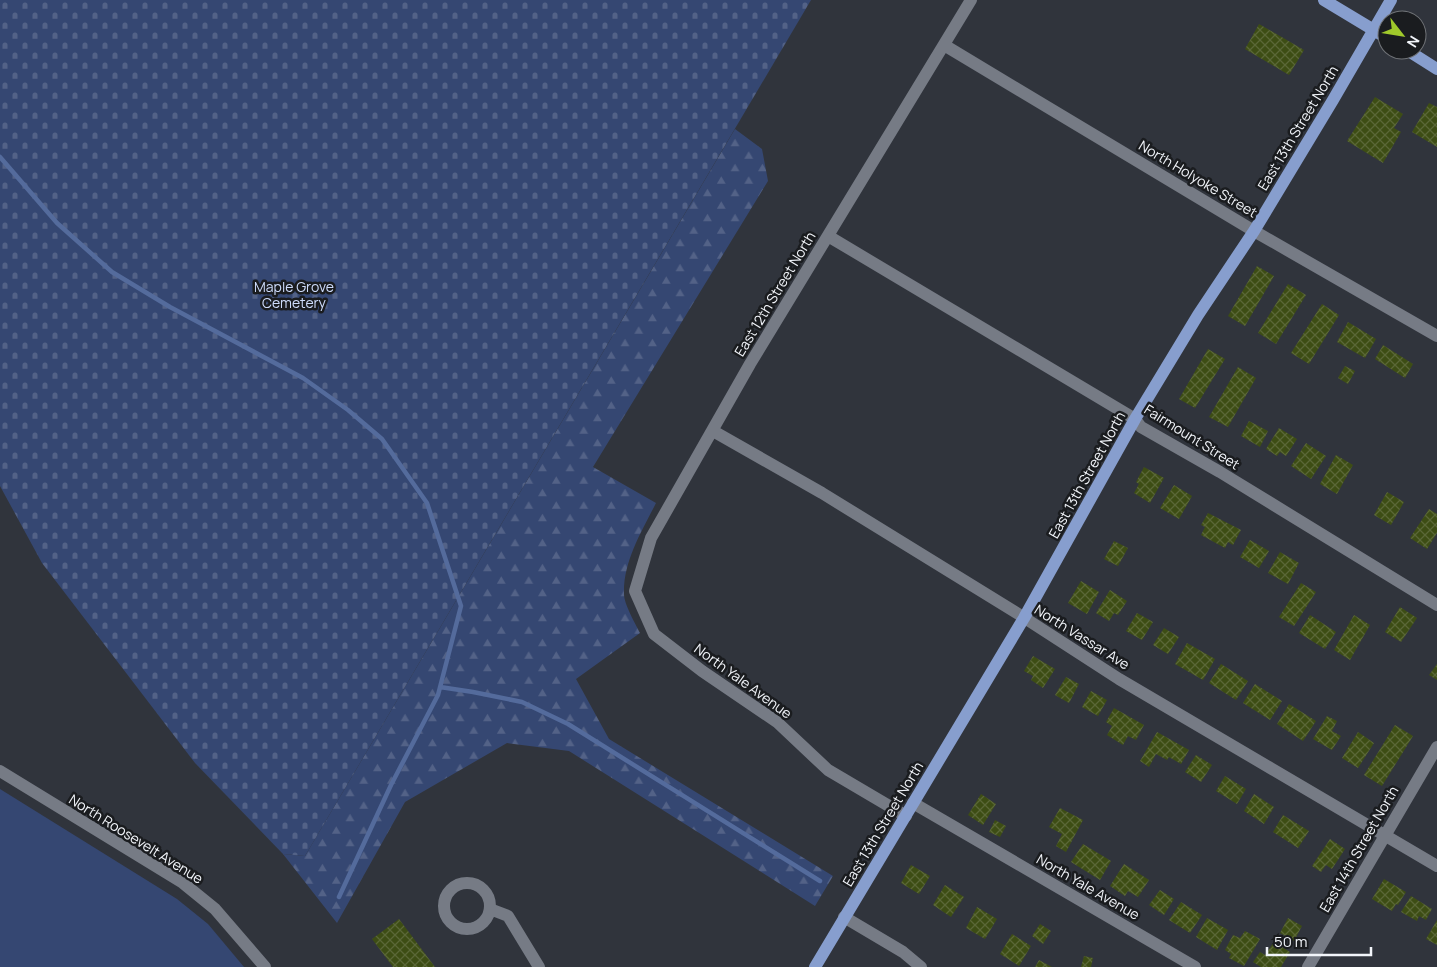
<svg xmlns="http://www.w3.org/2000/svg" width="1437" height="967" viewBox="0 0 1437 967" font-family="Manrope,sans-serif">
<style>
.grass{fill:#354772}
.forest{fill:url(#forest-firs)}
.cemetery{fill:url(#cemetery-stones)}
.lines{fill:none;stroke-linecap:round;stroke-linejoin:round}
.stream{stroke:#546b9c;stroke-width:4.5}
.building{fill:url(#building-cross-hatch)}
.minor{stroke:#767b85;stroke-width:12}
.major{stroke:#879ece;stroke-width:12}
.labels{text-anchor:middle;stroke-width:5;stroke-linejoin:round;paint-order:stroke}
.street-label{font-size:14px;fill:#f2f5fa;stroke:#1a1c1f}
.park-label{font-size:14px;fill:#cedcfb;stroke:#1a1c1f}
</style>
<defs>
<pattern id="forest-firs" width="22" height="20" patternUnits="userSpaceOnUse" patternTransform="scale(1.25)"><rect width="22" height="20" fill="#354772"/><path d="M5 1l3.5 6h-7zM16 11l3.5 6h-7z" fill="#536287"/></pattern>
<pattern id="cemetery-stones" width="16" height="16" patternUnits="userSpaceOnUse" patternTransform="scale(1.25)"><rect width="16" height="16" fill="#354772"/><path d="M2 7V4a2 2 0 0 1 4 0v3zM10 15v-3a2 2 0 0 1 4 0v3z" fill="#536287"/></pattern>
<pattern id="building-cross-hatch" width="8" height="8" patternUnits="userSpaceOnUse" patternTransform="scale(1.25)"><rect width="8" height="8" fill="#3d4d14"/><path d="M0 0l8 8M0 8l8-8" fill="none" stroke="#5a6737"/></pattern>
</defs>
<rect width="100%" height="100%" fill="#30343c"/>
<!-- grass -->
<path class="grass" d="M 0,789 L 177,899 L 208,924 L 244,967 L 0,967 Z"/>
<!-- forest -->
<path class="forest" d="M 735,129 L 762,149 L 768,181 L 593,467 L 656,503 C 642,531 623,561 624,594 C 624,604 635,623 640,633 L 576,679 L 609,739 L 833,876 L 815,906 L 569,751 L 507,743 L 405,802 L 337,923 L 283,854 L 305,856 Z"/>
<!-- cemetery -->
<path class="cemetery" d="M 0,0 L 811,0 L 305,856 L 283,854 L 195,763 L 42,563 L 0,486 Z"/>
<g class="lines">
<!-- stream -->
<path class="stream" d="M 0,157 L 57,223 L 112,272 L 170,307 L 303,378 L 348,410 L 382,439 L 427,503 L 461,606 L 438,695 L 391,785 L 339,897
M 440,687 L 473,692 L 522,702 L 568,724 L 820,881"/>
</g>
<!-- building -->
<path class="building" d="M 1259,24 L 1304,50 L 1289,75 L 1245,49 Z
M 1375,97 L 1403,114 L 1394,128 L 1401,132 L 1383,163 L 1347,141 Z
M 1429,103 L 1437,107 L 1437,147 L 1412,132 Z
M 1257,266 L 1274,276 L 1245,326 L 1228,316 Z
M 1288,284 L 1306,295 L 1276,344 L 1258,333 Z
M 1322,304 L 1339,315 L 1309,364 L 1291,353 Z
M 1348,322 L 1376,339 L 1365,358 L 1337,342 Z
M 1383,345 L 1413,364 L 1405,378 L 1375,359 Z
M 1208,349 L 1225,359 L 1195,408 L 1179,399 Z
M 1345,366 L 1355,371 L 1348,384 L 1338,378 Z
M 1238,367 L 1256,378 L 1228,427 L 1209,417 Z
M 1249,421 L 1268,431 L 1260,447 L 1241,436 Z
M 1279,428 L 1297,439 L 1286,456 L 1280,452 L 1277,456 L 1266,449 Z
M 1306,443 L 1326,456 L 1311,479 L 1291,466 Z
M 1336,455 L 1353,465 L 1337,494 L 1320,484 Z
M 1144,467 L 1164,478 L 1150,503 L 1134,493 L 1139,484 L 1136,482 Z
M 1174,485 L 1192,496 L 1179,519 L 1160,508 Z
M 1387,492 L 1404,502 L 1391,525 L 1374,515 Z
M 1429,509 L 1437,514 L 1437,533 L 1427,549 L 1410,538 Z
M 1208,513 L 1241,530 L 1233,545 L 1228,542 L 1225,548 L 1201,535 L 1205,527 L 1201,525 Z
M 1250,540 L 1269,551 L 1259,568 L 1240,557 Z
M 1114,541 L 1128,548 L 1118,566 L 1104,559 Z
M 1280,552 L 1299,563 L 1288,584 L 1268,573 Z
M 1081,581 L 1099,592 L 1087,614 L 1068,603 Z
M 1301,583 L 1316,592 L 1294,626 L 1279,617 Z
M 1110,590 L 1127,601 L 1118,615 L 1114,613 L 1109,621 L 1096,613 Z
M 1400,607 L 1417,618 L 1401,642 L 1385,632 Z
M 1137,613 L 1153,622 L 1142,640 L 1126,631 Z
M 1310,615 L 1336,632 L 1325,649 L 1299,633 Z
M 1354,615 L 1370,625 L 1350,660 L 1334,650 Z
M 1164,628 L 1179,637 L 1168,654 L 1153,645 Z
M 1187,643 L 1215,659 L 1203,680 L 1175,664 Z
M 1033,656 L 1055,669 L 1043,688 L 1031,680 L 1033,676 L 1024,671 Z
M 1221,664 L 1248,681 L 1236,700 L 1209,683 Z
M 1437,664 L 1437,680 L 1429,675 Z
M 1066,677 L 1079,684 L 1069,703 L 1055,695 Z
M 1255,684 L 1282,701 L 1270,720 L 1243,703 Z
M 1091,691 L 1107,700 L 1098,716 L 1082,707 Z
M 1289,704 L 1316,721 L 1303,741 L 1277,724 Z
M 1114,708 L 1144,725 L 1136,740 L 1128,736 L 1123,745 L 1107,735 L 1112,726 L 1106,722 Z
M 1327,716 L 1337,721 L 1332,731 L 1341,736 L 1332,750 L 1313,739 Z
M 1395,725 L 1413,736 L 1382,786 L 1364,775 Z
M 1157,732 L 1189,750 L 1181,764 L 1169,757 L 1167,760 L 1156,754 L 1149,767 L 1140,761 Z
M 1358,732 L 1374,743 L 1358,768 L 1342,758 Z
M 1196,755 L 1212,765 L 1201,782 L 1185,772 Z
M 1225,776 L 1246,789 L 1237,804 L 1216,791 Z
M 981,794 L 996,804 L 983,825 L 968,815 Z
M 1254,794 L 1274,807 L 1264,824 L 1244,811 Z
M 1060,808 L 1083,820 L 1066,852 L 1056,846 L 1062,834 L 1049,827 Z
M 1283,815 L 1309,831 L 1298,848 L 1273,832 Z
M 995,820 L 1006,826 L 1000,837 L 989,832 Z
M 1330,839 L 1345,849 L 1332,869 L 1326,865 L 1321,872 L 1312,866 Z
M 1083,844 L 1111,861 L 1100,880 L 1071,862 Z
M 1124,864 L 1149,880 L 1138,897 L 1128,891 L 1125,896 L 1110,886 Z
M 911,865 L 930,876 L 919,894 L 901,883 Z
M 1384,879 L 1406,892 L 1398,905 L 1396,904 L 1392,911 L 1372,899 Z
M 945,885 L 964,897 L 951,917 L 933,905 Z
M 1160,890 L 1174,899 L 1164,915 L 1149,905 Z
M 1411,896 L 1432,909 L 1426,920 L 1419,916 L 1417,921 L 1401,912 Z
M 1181,902 L 1202,915 L 1190,933 L 1169,920 Z
M 977,907 L 997,919 L 985,939 L 966,928 Z
M 1207,918 L 1228,930 L 1217,950 L 1196,937 Z
M 1288,918 L 1302,926 L 1294,941 L 1280,933 Z
M 399,919 L 435,967 L 393,967 L 372,939 Z
M 1437,920 L 1437,945 L 1426,939 Z
M 1040,924 L 1051,931 L 1043,944 L 1032,936 Z
M 1245,931 L 1260,939 L 1244,966 L 1229,958 L 1231,954 L 1225,950 L 1233,935 L 1240,938 Z
M 1012,934 L 1031,946 L 1019,966 L 1000,954 Z
M 1274,942 L 1290,952 L 1281,967 L 1261,967 L 1253,962 L 1260,952 L 1265,955 Z
M 1084,956 L 1093,958 L 1091,967 L 1081,967 Z
M 1039,960 L 1052,967 L 1035,967 Z"/>
<g class="lines">
<!-- minor -->
<path class="minor" d="M 944,45 L 1254,231 L 1437,336
M 828,236 L 1135,419 L 1141,427 L 1220,472 L 1437,605
M 713,431 L 822,493 L 1020,615 L 1119,679 L 1437,866
M 0,771 L 183,883 L 215,909 L 265,967
M 913,803 L 1195,967
M 906,816 L 828,770 L 777,722 L 702,671 L 654,634 L 635,591 L 651,538 L 750,364 L 971,0
M444 906a23 23 0 1 1 46 0a23 23 0 1 1-46 0Z
M 490,909 L 508,916 L 539,967
M 844,917 L 903,952 L 921,967
M 1308,967 L 1437,747"/>
<!-- major -->
<path class="major" d="M 1324,0 L 1387,38
M 1407,50 L 1437,69
M 815,967 L 1024,618 L 1135,419 L 1198,315 L 1254,231 L 1333,100 L 1391,0"/>
</g>
<g class="labels">
<!-- street labels -->
<g class="street-label">
<text transform="translate(1298 128) rotate(-59)" y="5">East 13th Street North</text>
<text transform="translate(1198 179) rotate(31)" y="5">North Holyoke Street</text>
<text transform="translate(775 294) rotate(-59)" y="5">East 12th Street North</text>
<text transform="translate(1192 437) rotate(32)" y="5">Fairmount Street</text>
<text transform="translate(1087 475) rotate(-61)" y="5">East 13th Street North</text>
<text transform="translate(1082 637) rotate(32)" y="5">North Vassar Ave</text>
<text transform="translate(743 681) rotate(36)" y="5">North Yale Avenue</text>
<text transform="translate(883 824) rotate(-59)" y="5">East 13th Street North</text>
<text transform="translate(136 839) rotate(32)" y="5">North Roosevelt Avenue</text>
<text transform="translate(1359 849) rotate(-60)" y="5">East 14th Street North</text>
<text transform="translate(1088 887) rotate(30)" y="5">North Yale Avenue</text>
</g>
<!-- park labels -->
<g class="park-label">
<text x="294" y="292">Maple Grove<tspan x="294" dy="16">Cemetery</tspan></text>
</g>
</g>
<!-- north arrow -->
<g transform="translate(1402 35) rotate(121)"><circle r="24" fill="#1a1c1f" stroke="#707377"/>
<path d="M0-4L9 19L0 12L-9 19Z" fill="#a0c92b"/>
<text y="-8" font-size="14" font-weight="bold" text-anchor="middle" fill="#f2f5fa">N</text>
</g>
<!-- scale -->
<path d="M1267 947v8h104v-8" fill="none" stroke="#f2f5fa" stroke-width="2.5"/>
<text x="1274" y="947" font-size="15" fill="#f2f5fa" stroke="#1a1c1f" stroke-width="4" paint-order="stroke">50 m</text>
</svg>
